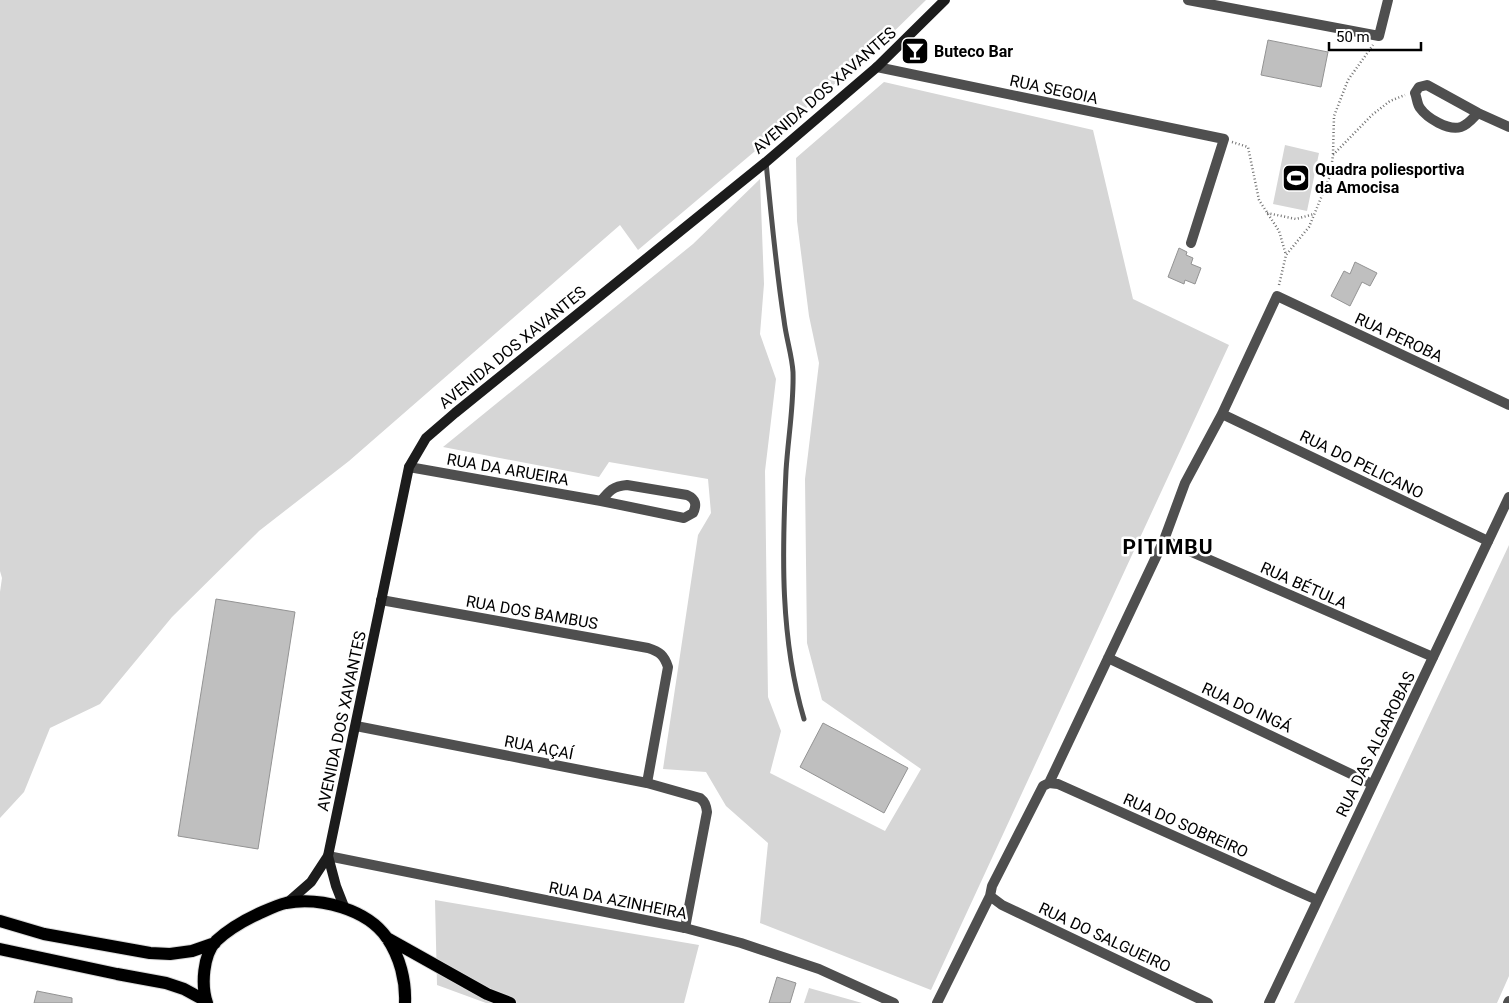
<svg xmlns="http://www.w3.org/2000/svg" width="1509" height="1003" viewBox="0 0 1509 1003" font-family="Roboto,sans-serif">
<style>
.green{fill:#d6d6d6}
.building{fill:#bfbfbf;stroke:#939393}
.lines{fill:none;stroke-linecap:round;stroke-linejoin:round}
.primary-casing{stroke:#dbdbdb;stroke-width:14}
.path{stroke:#717171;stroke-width:2.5;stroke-dasharray:1 2.5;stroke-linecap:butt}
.service{stroke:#4f4f4f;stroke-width:5}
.minor{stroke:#4f4f4f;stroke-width:10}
.tertiary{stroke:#4f4f4f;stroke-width:10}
.secondary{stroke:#1c1c1c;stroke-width:10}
.primary{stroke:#000;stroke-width:12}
.labels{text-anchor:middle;stroke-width:5;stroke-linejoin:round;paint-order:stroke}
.poi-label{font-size:16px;font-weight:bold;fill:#000;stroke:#fff;text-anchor:start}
.street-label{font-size:16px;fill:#000;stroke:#fff}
.district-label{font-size:21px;font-weight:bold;letter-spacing:1px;fill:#000;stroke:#fff}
</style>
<rect width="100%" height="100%" fill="#fff"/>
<!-- green -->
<path class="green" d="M 0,0 L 926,0 L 877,48 L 638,250 L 620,225 L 349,461 L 259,531 L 172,617 L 100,704 L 50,728 L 24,792 L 0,818 L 0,592 L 2,578 L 0,571 Z
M 884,82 L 1093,130 L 1133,299 L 1229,345 L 931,990 L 760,923 L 768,843 L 726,806 L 706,772 L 663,769 L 698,535 L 711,513 L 708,479 L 609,462 L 599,477 L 443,447 L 693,244 L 760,179 L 764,284 L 760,334 L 776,379 L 765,471 L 768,697 L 781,731 L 770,773 L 885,831 L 921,769 L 822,700 L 807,643 L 805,479 L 819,363 L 809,316 L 797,221 L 796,158 Z
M 1285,145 L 1319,153 L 1307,211 L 1273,204 Z
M 1509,545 L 1509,976 L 1497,1003 L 1294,1003 Z
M 435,900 L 699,945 L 684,1003 L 486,1003 L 437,985 Z
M 809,988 L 862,1003 L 804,1003 Z"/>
<!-- building -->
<path class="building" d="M 1268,40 L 1328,52 L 1321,87 L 1261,75 Z
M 1179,248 L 1187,252 L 1186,255 L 1193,258 L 1191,264 L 1201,268 L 1195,284 L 1185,280 L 1184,284 L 1168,277 Z
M 1355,262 L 1377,273 L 1370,286 L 1362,282 L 1350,306 L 1331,296 L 1344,271 L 1350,274 Z
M 216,599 L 295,612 L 258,849 L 178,836 Z
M 823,723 L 908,768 L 884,813 L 800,767 Z
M 777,977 L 796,983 L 790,1003 L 769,1003 Z
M 37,991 L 72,998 L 72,1003 L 34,1003 Z"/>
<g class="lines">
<!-- primary casing -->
<g class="primary-casing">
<path id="primary" d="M 0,921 L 44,934 L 150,953 L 170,954 L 192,951 L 215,943
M 387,938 L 487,994 L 510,1003
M 0,949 L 117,974 L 166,983 L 184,989 L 206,1001
M 207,1003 C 201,985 203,955 216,941 C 228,930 243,921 258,914 C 267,910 277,905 286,903 C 320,897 367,909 387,938 C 400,957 406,981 405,1003"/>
</g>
<!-- path -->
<path class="path" d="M 1232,142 L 1248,147 L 1259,200 L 1279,231 L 1286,255
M 1333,154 L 1334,116 L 1348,80 L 1373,45
M 1267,213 L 1296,219 L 1314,214
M 1279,285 L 1286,255 L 1309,227 L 1330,176 L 1333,155 L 1372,115 L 1390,101 L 1405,95"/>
<!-- service -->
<path class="service" d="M 766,162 C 771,215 776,268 784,320 C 786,338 792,355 793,372 C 794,405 788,438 786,471 C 782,554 780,638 804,719"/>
<!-- minor -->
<path class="minor" d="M 1188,0 L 1379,36 L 1388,0
M 877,67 L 1224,139 L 1191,243
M 1478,113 C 1473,118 1468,125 1461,127 C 1448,131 1427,118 1420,108 C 1417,104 1417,98 1415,93 L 1419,87 L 1427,85 L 1478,113 L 1509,127
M 1222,414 L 1488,541
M 409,467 L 601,501 L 684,518 L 693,513 C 697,505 696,499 687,495 L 627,485 C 613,486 609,491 601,501
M 1164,540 L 1433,657
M 381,600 L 648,648 C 660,652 664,655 668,667 L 647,783
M 1108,658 L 1372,784
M 356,726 L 647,783 L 700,798 C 705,802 706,805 707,812 L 685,928
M 1049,783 L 1164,540 L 1185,483 L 1222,414 L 1277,296 L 1509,405
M 990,896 L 1002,905 L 1208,1003
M 937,1003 L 990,896 L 992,886 L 1043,786 L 1049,783 L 1058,784 L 1317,900"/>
<!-- tertiary -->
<path class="tertiary" d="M 328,856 L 685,928 L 741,943 L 819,969 L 894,1003
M 1269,1003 L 1509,497
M 1508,1003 L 1509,1001"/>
<!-- secondary -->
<path class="secondary" d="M 328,856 L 336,886 L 345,909
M 287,903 L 311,882 L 328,856 L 409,467 L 426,438 L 455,413 L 766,162 L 877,67 L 945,0"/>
<!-- primary -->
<use href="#primary" class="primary"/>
</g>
<!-- icons -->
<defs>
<g id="bar-square" transform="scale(1.4375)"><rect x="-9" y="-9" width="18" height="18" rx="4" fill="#000" stroke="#fff"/><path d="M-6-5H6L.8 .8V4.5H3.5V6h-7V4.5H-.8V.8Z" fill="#fff"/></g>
<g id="stadium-square" transform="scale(1.4375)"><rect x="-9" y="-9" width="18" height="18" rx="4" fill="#000" stroke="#fff"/><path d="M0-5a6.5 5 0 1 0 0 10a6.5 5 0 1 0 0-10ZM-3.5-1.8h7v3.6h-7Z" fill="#fff"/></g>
</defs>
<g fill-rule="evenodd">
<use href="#bar-square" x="915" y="51"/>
<use href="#stadium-square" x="1296" y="178"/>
</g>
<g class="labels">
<!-- poi labels -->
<g class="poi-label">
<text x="934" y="57">Buteco Bar</text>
<text x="1315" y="175">Quadra poliesportiva<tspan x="1315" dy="18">da Amocisa</tspan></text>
</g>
<!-- street labels -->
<g class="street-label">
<text transform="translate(1054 89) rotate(12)" y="6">RUA SEGOIA</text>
<text transform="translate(824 90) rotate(-41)" y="6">AVENIDA DOS XAVANTES</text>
<text transform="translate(1399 337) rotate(25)" y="6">RUA PEROBA</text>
<text transform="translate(512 347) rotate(-39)" y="6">AVENIDA DOS XAVANTES</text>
<text transform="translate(1362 464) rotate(26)" y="6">RUA DO PELICANO</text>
<text transform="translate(508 469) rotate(10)" y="6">RUA DA ARUEIRA</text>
<text transform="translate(1304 585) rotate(24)" y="6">RUA BÉTULA</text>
<text transform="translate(532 612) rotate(10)" y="6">RUA DOS BAMBUS</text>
<text transform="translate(1247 707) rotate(25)" y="6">RUA DO INGÁ</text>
<text transform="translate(341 721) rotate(-78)" y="6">AVENIDA DOS XAVANTES</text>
<text transform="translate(1375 744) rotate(-64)" y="6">RUA DAS ALGAROBAS</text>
<text transform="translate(539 747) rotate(11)" y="6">RUA AÇAÍ</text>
<text transform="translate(1186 825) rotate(24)" y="6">RUA DO SOBREIRO</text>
<text transform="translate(618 900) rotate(11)" y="6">RUA DA AZINHEIRA</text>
<text transform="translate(1105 937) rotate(25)" y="6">RUA DO SALGUEIRO</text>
</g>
<!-- district labels -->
<g class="district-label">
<text x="1168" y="554">PITIMBU</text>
</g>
</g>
<!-- scale -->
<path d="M1329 42v8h92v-8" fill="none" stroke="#000000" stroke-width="2.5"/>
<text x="1336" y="42" font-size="15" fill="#000000" stroke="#ffffff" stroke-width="4" paint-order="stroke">50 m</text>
</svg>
